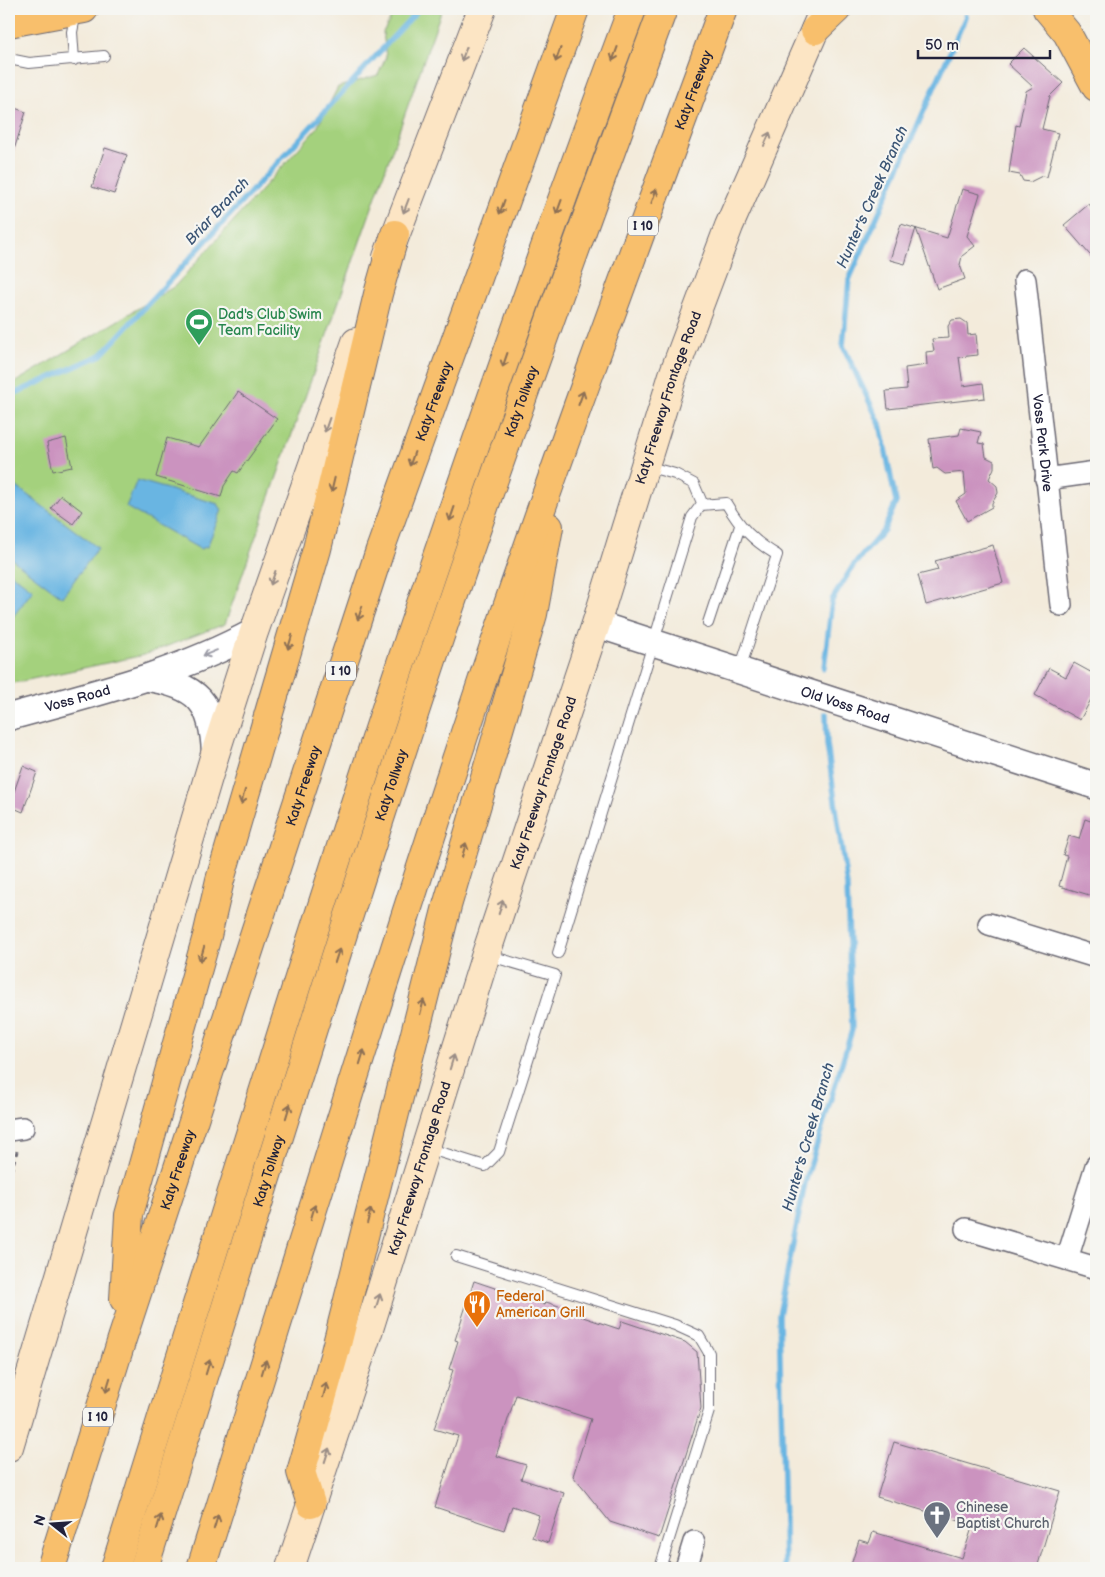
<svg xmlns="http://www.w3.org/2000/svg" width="1105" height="1577" viewBox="0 0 1105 1577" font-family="'Balsamiq Sans',sans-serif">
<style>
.green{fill:#a4d17d;stroke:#637a5c}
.water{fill:#69b5e2;stroke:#466c8e}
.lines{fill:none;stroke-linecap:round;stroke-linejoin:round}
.stream{stroke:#69b5e2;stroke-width:5.5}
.building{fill:#cb93bf}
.service-casing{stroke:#6b6873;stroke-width:12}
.minor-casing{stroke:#6b6873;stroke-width:24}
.tertiary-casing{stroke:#6b6873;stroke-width:29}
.secondary-casing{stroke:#6b6873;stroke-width:30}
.primary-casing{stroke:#6b6873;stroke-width:30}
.motorway-casing{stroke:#6b6873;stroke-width:30}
.path{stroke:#6b6873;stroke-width:3;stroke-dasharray:4 4;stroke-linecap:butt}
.service{stroke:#fff;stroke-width:10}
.minor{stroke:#fff;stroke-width:21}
.tertiary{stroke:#fff;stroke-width:26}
.secondary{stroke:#fce5c4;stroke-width:28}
.primary{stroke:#f8bf6c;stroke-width:28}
.motorway{stroke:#f8bf6c;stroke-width:28}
.oneway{stroke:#9a8d86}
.oneway2{stroke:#8d7054}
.oneway3{stroke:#9c9ca7}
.labels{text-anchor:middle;stroke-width:4.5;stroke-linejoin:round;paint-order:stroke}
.shield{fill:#f6f6f2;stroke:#626272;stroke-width:1}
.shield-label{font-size:12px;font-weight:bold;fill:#22223b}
.street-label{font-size:14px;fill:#22223b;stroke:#f6f6f2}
.leisure-label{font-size:14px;fill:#27864d;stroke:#f6f6f2;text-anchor:start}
.food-label{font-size:14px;fill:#c56008;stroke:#f6f6f2;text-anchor:start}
.worship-label{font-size:14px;fill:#5b616d;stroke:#f6f6f2;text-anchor:start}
.water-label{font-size:15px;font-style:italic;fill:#3b5575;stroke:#f6f6f2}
</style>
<rect width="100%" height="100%" fill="#f6f6f2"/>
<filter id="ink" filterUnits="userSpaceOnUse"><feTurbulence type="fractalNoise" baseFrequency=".02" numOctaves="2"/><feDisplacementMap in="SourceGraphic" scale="10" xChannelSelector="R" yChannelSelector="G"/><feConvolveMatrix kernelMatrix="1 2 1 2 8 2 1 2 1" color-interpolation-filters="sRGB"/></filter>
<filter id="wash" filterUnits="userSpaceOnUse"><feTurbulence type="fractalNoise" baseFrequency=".0096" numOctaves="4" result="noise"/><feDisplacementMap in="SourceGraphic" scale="20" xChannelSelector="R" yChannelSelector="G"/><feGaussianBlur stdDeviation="1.12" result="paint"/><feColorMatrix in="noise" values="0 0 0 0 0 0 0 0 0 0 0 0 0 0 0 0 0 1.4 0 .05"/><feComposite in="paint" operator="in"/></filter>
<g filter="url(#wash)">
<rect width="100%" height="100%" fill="#f3ebdb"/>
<!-- green -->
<path class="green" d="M 396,9 L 442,9 L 225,624 L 144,655 L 9,684 L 9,386 L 175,286 L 317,128 L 338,87 L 378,75 L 386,57 L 383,32 Z"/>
<!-- water -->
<path class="water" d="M 137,480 L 218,504 L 222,510 L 207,547 L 200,549 L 126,507 Z
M 9,481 L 98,548 L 62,597 L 9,557 Z
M 9,572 L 33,590 L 9,622 Z"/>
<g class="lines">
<!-- stream -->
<path class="stream" d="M 9,396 L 101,355 L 419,9
M 824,668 L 832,600 L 853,566 L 884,530 L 896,502 L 880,424 L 843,346 L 849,280 L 966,16
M 785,1568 L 779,1315 L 805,1183 L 852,1030 L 847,886 L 827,744 L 826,714"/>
</g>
<g id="blocks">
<!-- building -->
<path class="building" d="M 1024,48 L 1063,83 L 1050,96 L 1042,129 L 1058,133 L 1047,177 L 1042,176 L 1030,182 L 1023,181 L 1020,175 L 1009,173 L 1016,125 L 1019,126 L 1026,91 L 1033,87 L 1008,64 Z
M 9,106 L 26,112 L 12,156 L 9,156 Z
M 105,148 L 127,155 L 114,194 L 92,187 Z
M 962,189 L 980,194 L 967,236 L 975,246 L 962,256 L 960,265 L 965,279 L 937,289 L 916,228 L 905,264 L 890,260 L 901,224 L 947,238 Z
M 1089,204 L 1096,213 L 1096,262 L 1064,225 Z
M 961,319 L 967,323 L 968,335 L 976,334 L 978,355 L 959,357 L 963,386 L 983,383 L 985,398 L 888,409 L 886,391 L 907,389 L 905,368 L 927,365 L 926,352 L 934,351 L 932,339 L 949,338 L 948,326 L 952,320 Z
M 238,392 L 277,419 L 238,473 L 234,471 L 224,486 L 221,497 L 156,477 L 167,438 L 199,447 Z
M 961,428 L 981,432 L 978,443 L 984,444 L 986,457 L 994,461 L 994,468 L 989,479 L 997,486 L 998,493 L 992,503 L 992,507 L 967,521 L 956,501 L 966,494 L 964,472 L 945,474 L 937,468 L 933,469 L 929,439 L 959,435 Z
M 66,438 L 72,467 L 53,471 L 47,443 Z
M 61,495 L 82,511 L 73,524 L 51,508 Z
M 993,545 L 1003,583 L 926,605 L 918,575 L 938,570 L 935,561 Z
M 1074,663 L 1096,675 L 1096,690 L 1080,720 L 1035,695 L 1049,668 L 1066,677 Z
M 23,766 L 37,772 L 23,812 L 9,806 Z
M 1085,819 L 1096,823 L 1096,897 L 1059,886 L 1067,856 L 1063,855 L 1069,836 L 1079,839 Z
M 474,1281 L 545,1305 L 546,1302 L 575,1311 L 574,1314 L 619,1329 L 622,1321 L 685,1342 L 697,1352 L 701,1408 L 659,1538 L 610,1522 L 573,1476 L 591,1419 L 516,1395 L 496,1456 L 526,1465 L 521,1479 L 564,1493 L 548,1543 L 532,1537 L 539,1515 L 512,1506 L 504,1530 L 435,1507 L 458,1436 L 434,1429 L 453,1370 L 449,1369 L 458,1341 L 455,1340 Z
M 894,1442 L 1060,1491 L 1037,1568 L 850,1568 L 859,1540 L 869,1543 L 873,1532 L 962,1558 L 973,1525 L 877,1497 Z"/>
</g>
</g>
<g filter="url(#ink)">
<use href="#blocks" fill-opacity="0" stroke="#6b6873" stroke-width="1"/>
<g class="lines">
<!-- service casing -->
<g class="service-casing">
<path id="service" d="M 9,59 L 29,63 L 104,56
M 74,60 L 72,32 L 76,12
M 646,466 L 675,474 L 694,484 L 703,505
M 708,623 L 740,526
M 558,953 L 692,517 L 701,505 L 726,503 C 740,527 752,540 777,555 L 740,669
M 427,1148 L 485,1166 L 499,1152 L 555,975 L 487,955
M 456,1256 L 675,1325 L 699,1336 L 709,1353 L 709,1411 L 661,1565 L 672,1568"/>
</g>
<!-- minor casing -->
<g class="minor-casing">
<g id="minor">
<path id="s1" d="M 1025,280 L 1061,605"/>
<path d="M 1046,479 L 1096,472"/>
<path d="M 989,924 L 1096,957"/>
<path d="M 9,1130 L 23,1128"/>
<path d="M 966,1229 L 1096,1268"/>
<path d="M 1067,1259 L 1096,1166"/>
<path d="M 686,1568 L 694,1542"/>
</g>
</g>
<!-- tertiary casing -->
<g class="tertiary-casing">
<g id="tertiary">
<path id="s2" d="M 596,624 L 1096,786"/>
<path d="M 148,678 C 198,686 213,702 215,754"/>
<path id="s3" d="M 9,717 C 92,694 177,674 254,632"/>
</g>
</g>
<!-- secondary casing -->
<g class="secondary-casing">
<g id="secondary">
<path d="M 387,257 L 482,9"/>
<path d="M 9,1447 L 215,754 L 254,632 L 356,342"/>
<path id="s4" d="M 290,1568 L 369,1329 L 486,954 L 596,624 L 673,375 L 729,226 L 824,9"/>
</g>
</g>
<!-- primary casing -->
<g class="primary-casing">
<path id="primary" d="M 1047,9 L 1067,33 L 1096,87
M 9,23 L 84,9
M 815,30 L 837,9"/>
</g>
<!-- motorway casing -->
<g class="motorway-casing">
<g id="motorway">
<path d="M 124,1299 L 129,1215 L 207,936 L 220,880 L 317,549 L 378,294 L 395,234"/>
<path d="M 311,1504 L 301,1472 L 334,1356 L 447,906 L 533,614 L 549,527"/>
<path id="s5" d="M 51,1568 L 122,1339 L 380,550 L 575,9"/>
<path d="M 115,1568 C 212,1258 306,947 409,639 C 480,428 554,218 632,9"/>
<path id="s6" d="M 144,1568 C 242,1258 336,947 439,639 C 510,428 586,218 663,9"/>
<path id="s7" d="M 201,1568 C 299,1256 394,941 499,631 C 570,422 647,216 723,9"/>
</g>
</g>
<!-- path -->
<path class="path" d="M 9,1178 L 18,1148"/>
<!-- service -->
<use href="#service" class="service"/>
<!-- minor -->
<use href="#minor" class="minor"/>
<!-- tertiary -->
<use href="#tertiary" class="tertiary"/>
<!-- secondary -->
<use href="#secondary" class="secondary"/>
<!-- primary -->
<use href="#primary" class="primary"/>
<!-- motorway -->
<use href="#motorway" class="motorway"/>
</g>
<!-- one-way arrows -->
<defs><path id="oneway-shaft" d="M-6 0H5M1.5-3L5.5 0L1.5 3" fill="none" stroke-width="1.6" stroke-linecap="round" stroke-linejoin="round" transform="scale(1.25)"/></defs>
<g class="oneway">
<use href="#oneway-shaft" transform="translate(464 54) rotate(111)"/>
<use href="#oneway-shaft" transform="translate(767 139) rotate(-66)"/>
<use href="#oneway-shaft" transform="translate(406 206) rotate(111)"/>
<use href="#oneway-shaft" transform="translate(327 425) rotate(109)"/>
<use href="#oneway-shaft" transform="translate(273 578) rotate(109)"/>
<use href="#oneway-shaft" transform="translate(501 907) rotate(-72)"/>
<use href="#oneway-shaft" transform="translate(452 1062) rotate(-73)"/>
<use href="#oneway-shaft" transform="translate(378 1301) rotate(-73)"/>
<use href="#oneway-shaft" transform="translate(327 1455) rotate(-72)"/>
</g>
<g class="oneway2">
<use href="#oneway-shaft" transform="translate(615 54) rotate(110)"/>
<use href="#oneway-shaft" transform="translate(558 55) rotate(110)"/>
<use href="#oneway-shaft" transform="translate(654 196) rotate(-70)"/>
<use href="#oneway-shaft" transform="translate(502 207) rotate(110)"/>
<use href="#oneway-shaft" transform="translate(559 207) rotate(110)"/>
<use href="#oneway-shaft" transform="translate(505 360) rotate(109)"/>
<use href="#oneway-shaft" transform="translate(581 398) rotate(-70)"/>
<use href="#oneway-shaft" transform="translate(412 459) rotate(109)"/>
<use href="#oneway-shaft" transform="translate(333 485) rotate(103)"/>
<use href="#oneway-shaft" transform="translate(452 514) rotate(109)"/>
<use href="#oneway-shaft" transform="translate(360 613) rotate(108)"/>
<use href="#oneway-shaft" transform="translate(290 642) rotate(107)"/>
<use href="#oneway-shaft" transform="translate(243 797) rotate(106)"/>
<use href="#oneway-shaft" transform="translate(464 850) rotate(-74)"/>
<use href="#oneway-shaft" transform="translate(202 954) rotate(106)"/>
<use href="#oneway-shaft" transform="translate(337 956) rotate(-72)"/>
<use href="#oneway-shaft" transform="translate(422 1007) rotate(-76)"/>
<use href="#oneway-shaft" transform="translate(362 1057) rotate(-73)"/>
<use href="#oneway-shaft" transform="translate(288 1111) rotate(-73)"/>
<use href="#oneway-shaft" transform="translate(313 1212) rotate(-73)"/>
<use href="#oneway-shaft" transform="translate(369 1216) rotate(-76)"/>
<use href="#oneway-shaft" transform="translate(208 1367) rotate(-73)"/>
<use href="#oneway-shaft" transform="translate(264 1367) rotate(-73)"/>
<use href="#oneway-shaft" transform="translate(108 1385) rotate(107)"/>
<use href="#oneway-shaft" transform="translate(325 1390) rotate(-75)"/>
<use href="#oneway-shaft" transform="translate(159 1522) rotate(-73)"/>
<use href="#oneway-shaft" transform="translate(216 1522) rotate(-73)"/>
</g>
<use class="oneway3" href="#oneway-shaft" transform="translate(210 653) rotate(158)"/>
</g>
<!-- icons -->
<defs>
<g id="stadium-pin" transform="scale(1.4375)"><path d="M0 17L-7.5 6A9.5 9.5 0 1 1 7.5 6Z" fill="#2e9e5b" stroke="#f6f6f2"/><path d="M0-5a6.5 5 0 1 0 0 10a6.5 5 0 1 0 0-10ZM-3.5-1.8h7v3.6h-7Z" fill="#fff"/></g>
<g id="restaurant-pin" transform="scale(1.4375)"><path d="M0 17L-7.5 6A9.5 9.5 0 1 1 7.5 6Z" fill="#e8710a" stroke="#f6f6f2"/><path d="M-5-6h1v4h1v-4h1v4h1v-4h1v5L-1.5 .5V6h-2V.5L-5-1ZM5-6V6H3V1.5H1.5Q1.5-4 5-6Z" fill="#fff"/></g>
<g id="church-pin" transform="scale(1.4375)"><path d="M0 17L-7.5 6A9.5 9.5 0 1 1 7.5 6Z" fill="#6b7280" stroke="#f6f6f2"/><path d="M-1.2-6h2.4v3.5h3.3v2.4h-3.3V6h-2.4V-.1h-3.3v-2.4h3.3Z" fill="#fff"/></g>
</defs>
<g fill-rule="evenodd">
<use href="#stadium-pin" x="199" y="322"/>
<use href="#restaurant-pin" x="477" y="1304"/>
<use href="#church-pin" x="937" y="1515"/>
</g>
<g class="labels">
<!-- shield labels -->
<g class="shield">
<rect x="628" y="216.5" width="30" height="19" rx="4"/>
<rect x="326" y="661.5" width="30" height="19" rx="4"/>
<rect x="83" y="1407.5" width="30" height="19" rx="4"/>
</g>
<g class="shield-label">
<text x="643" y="230">I 10</text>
<text x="341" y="675">I 10</text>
<text x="98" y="1421">I 10</text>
</g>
<!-- street labels -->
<g class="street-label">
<text dy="5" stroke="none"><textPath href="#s7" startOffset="1558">Katy Freeway</textPath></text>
<text dy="5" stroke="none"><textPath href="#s4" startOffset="1230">Katy Freeway Frontage Road</textPath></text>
<text dy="5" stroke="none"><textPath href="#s5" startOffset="1228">Katy Freeway</textPath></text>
<text dy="5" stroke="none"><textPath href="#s6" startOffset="1226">Katy Tollway</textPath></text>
<text dy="5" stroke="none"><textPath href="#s1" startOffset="164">Voss Park Drive</textPath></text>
<text dy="5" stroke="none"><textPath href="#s3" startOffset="71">Voss Road</textPath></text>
<text dy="5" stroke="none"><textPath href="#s2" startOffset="262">Old Voss Road</textPath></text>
<text dy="5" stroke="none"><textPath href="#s4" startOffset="825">Katy Freeway Frontage Road</textPath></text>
<text dy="5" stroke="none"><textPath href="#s5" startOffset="822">Katy Freeway</textPath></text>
<text dy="5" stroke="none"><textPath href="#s6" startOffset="821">Katy Tollway</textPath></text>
<text dy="5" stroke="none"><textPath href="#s4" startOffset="420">Katy Freeway Frontage Road</textPath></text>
<text dy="5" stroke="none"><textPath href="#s5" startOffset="418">Katy Freeway</textPath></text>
<text dy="5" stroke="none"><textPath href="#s6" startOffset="416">Katy Tollway</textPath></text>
</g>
<!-- leisure labels -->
<g class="leisure-label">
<text x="218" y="319">Dad's Club Swim<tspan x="218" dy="16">Team Facility</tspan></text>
</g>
<!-- food labels -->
<g class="food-label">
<text x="496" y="1301">Federal<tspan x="496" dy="16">American Grill</tspan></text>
</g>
<!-- worship labels -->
<g class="worship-label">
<text x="956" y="1512">Chinese<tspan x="956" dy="16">Baptist Church</tspan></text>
</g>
<!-- water labels -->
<g class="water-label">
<text transform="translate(872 197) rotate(-66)" y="5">Hunter's Creek Branch</text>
<text transform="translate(217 211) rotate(-47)" y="5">Briar Branch</text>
<text transform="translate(808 1137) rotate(-74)" y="5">Hunter's Creek Branch</text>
</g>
</g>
<!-- margin -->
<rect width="1105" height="1577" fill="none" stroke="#f6f6f2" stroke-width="30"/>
<!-- north arrow -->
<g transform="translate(52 1524) rotate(287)" stroke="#f6f6f2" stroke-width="4" paint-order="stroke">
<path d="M0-4L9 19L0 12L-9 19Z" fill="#22223b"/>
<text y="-8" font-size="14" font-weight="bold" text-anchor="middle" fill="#22223b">N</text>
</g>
<!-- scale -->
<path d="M918 50v8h132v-8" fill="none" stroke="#22223b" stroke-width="2.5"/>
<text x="925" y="50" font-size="15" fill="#22223b" stroke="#f6f6f2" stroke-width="4" paint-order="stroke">50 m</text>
</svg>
